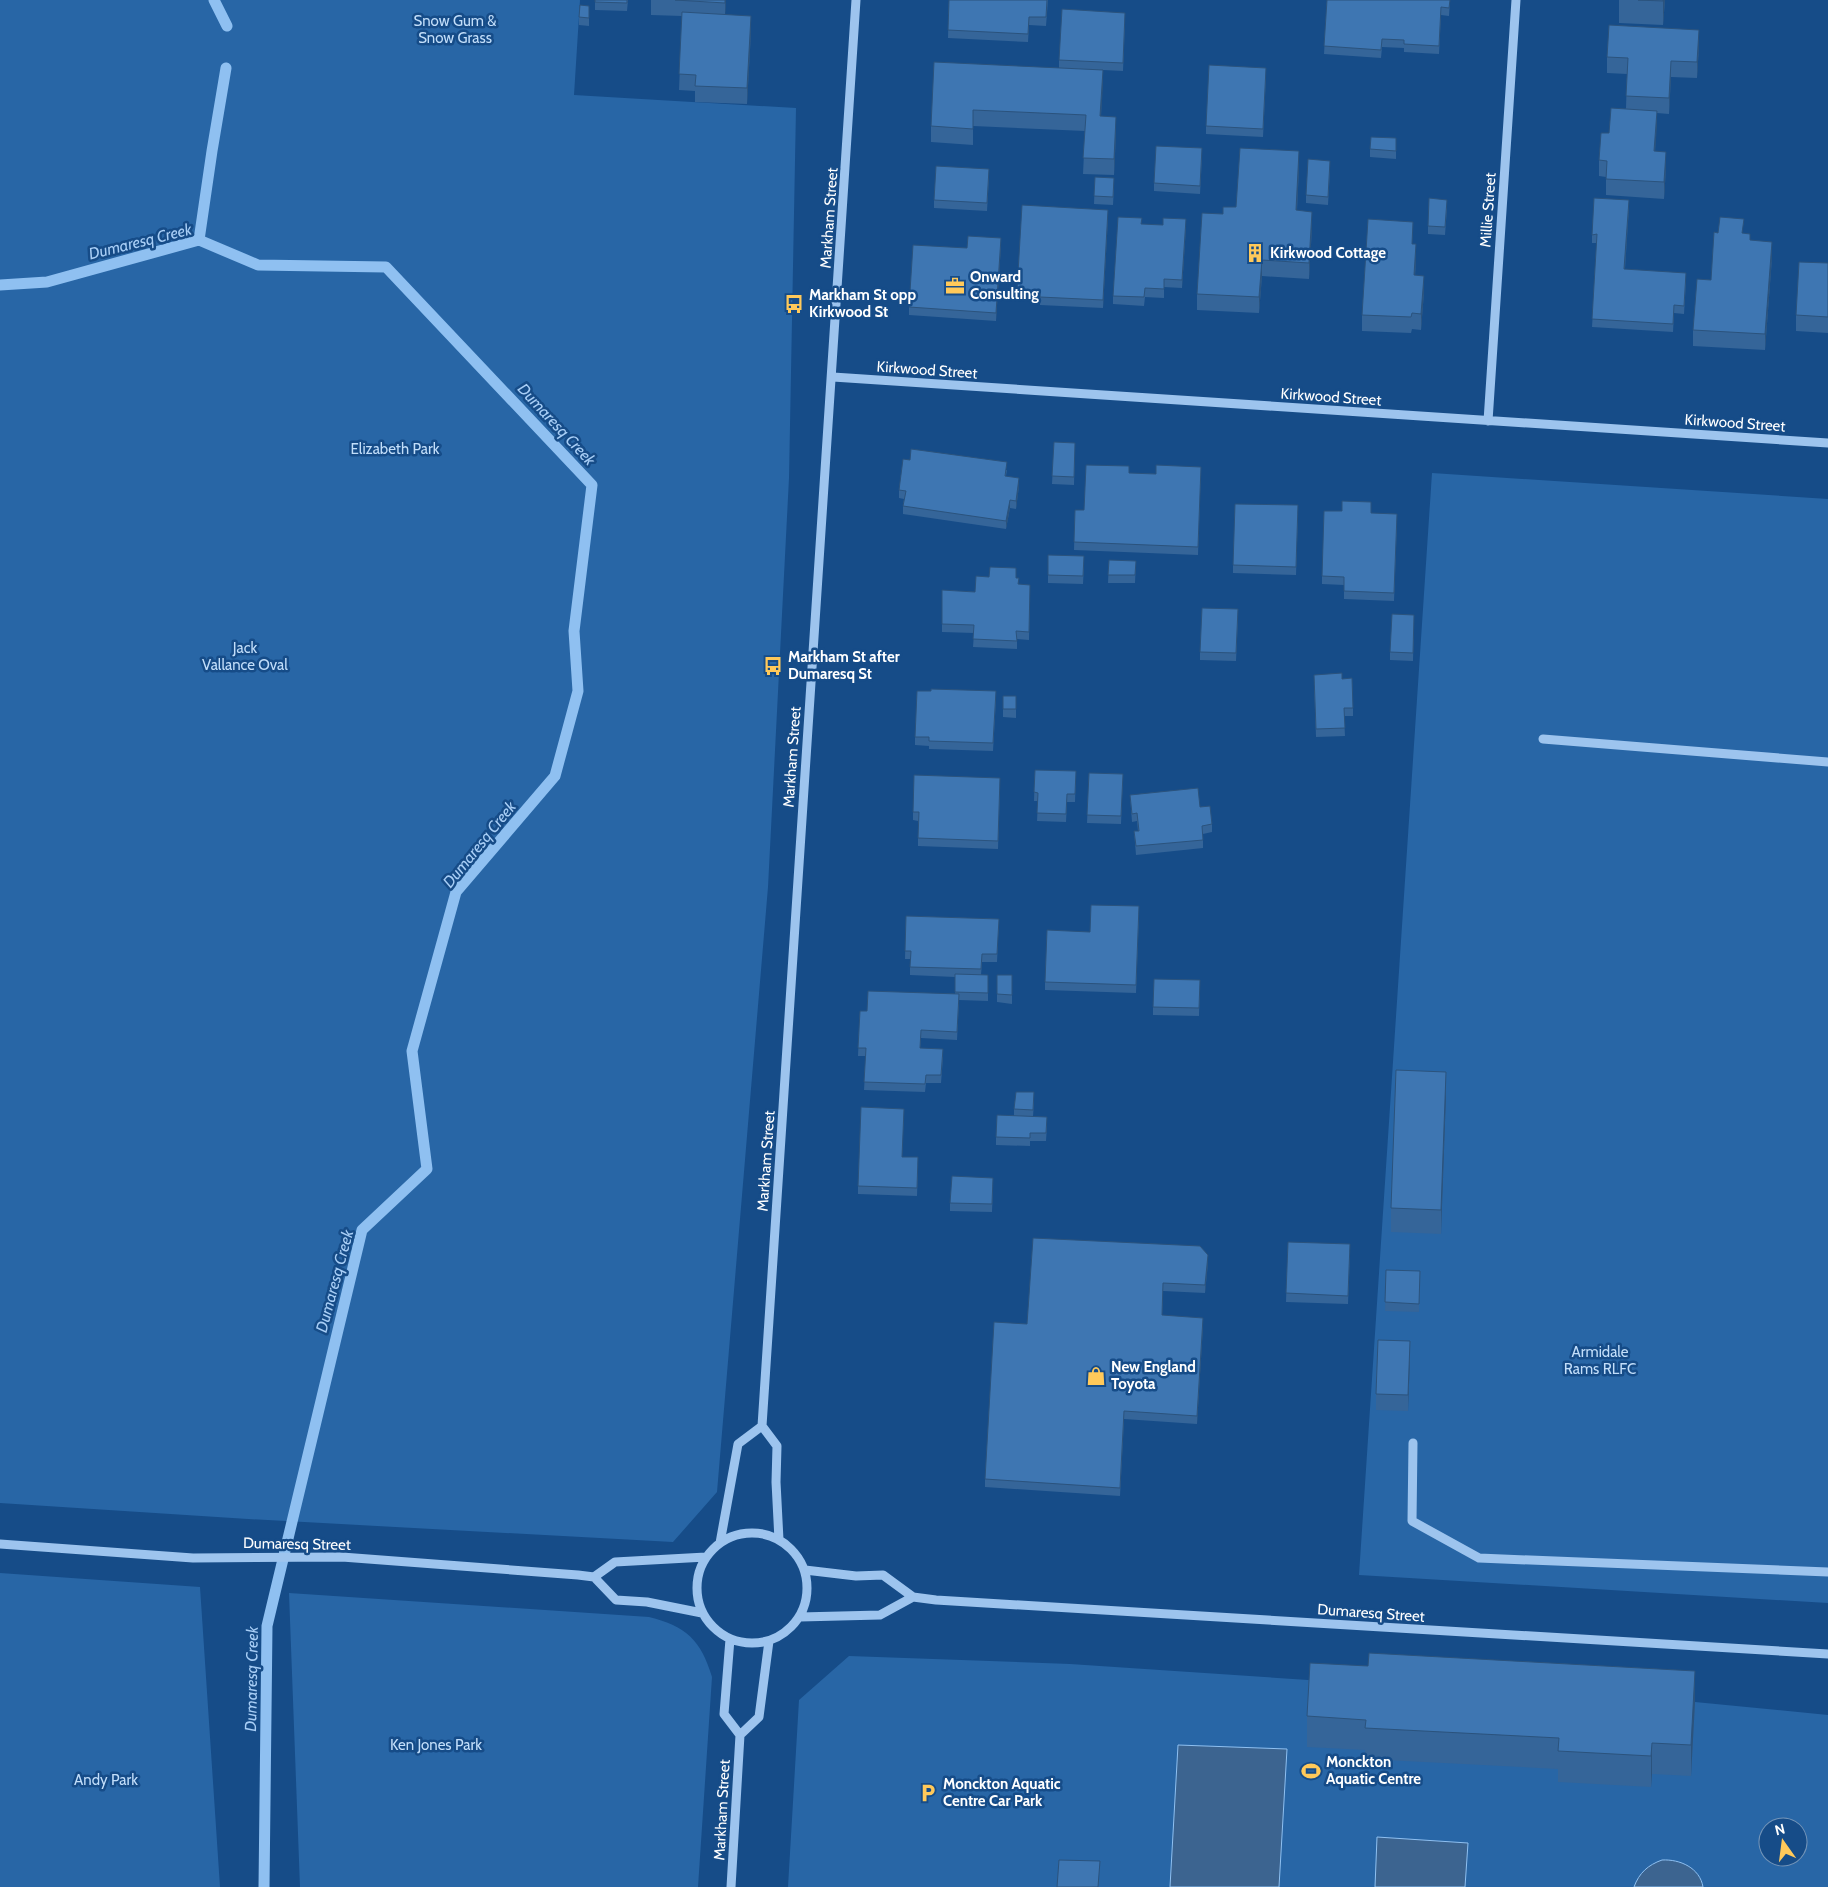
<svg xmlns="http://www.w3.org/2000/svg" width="1828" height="1887" viewBox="0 0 1828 1887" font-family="Cabin,sans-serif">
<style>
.green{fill:#2866a6;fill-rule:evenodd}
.water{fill:#3c6490;stroke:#8fc0f1}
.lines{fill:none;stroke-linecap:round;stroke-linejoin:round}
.stream{stroke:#8fc0f1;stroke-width:11}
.minor{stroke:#9dc4ee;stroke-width:9}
.wall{fill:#356599}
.shaded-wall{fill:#2b537d}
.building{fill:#3e76b2;stroke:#2b537d}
.labels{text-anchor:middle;stroke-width:5;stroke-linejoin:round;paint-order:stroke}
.park-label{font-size:15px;fill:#c2defa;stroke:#164c88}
.street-label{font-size:15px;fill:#fff;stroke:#164c88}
.poi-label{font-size:15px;font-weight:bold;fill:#fff;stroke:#164c88;text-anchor:start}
.water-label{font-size:16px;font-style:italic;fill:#a8cef6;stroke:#164c88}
</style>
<rect width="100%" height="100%" fill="#164c88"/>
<!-- green -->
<path class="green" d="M 0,0 L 580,0 L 574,95 L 796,108 L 789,478 L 768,887 L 717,1492 L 673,1542 L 248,1519 L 0,1503 Z
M 1432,473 L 1828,499 L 1828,1603 L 1359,1575 Z
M 0,1573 L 200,1587 L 220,1887 L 0,1887 Z
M 289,1593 L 649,1617 C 686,1626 701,1640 712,1677 L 698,1887 L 300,1887 Z
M 849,1656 L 1070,1664 L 1369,1684 L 1695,1702 L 1828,1715 L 1828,1887 L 788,1887 L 799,1700 ZM 1768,1827 L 1798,1827 L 1798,1857 L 1768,1857 Z"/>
<!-- water -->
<path class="water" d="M 1178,1745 L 1287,1749 L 1279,1887 L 1170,1887 Z
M 1377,1837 L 1468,1843 L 1465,1887 L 1375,1887 Z
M 1662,1860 C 1680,1859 1700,1868 1703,1887 L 1634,1887 C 1639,1873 1648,1865 1662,1860 Z"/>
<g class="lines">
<!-- stream -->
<path class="stream" d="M 214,0 L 227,26
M 199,240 L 212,151 L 226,68
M 0,285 L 47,282 L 199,240 L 258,265 L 386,267 L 592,485 L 574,631 L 578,691 L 555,776 L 456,892 L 412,1051 L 427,1169 L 362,1230 L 267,1626 L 264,1887"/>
<!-- minor -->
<path class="minor" d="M 833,377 L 1828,443
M 1488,421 L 1516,0
M 1543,739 L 1828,762
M 1413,1443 L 1412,1521 L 1479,1558 L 1828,1572
M697 1588a55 55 0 1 1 110 0a55 55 0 1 1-110 0Z
M 779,1540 L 776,1482 L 777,1446 L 762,1426 L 856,0
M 720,1543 L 738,1444 L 762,1426
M 0,1544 L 193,1558 L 342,1557 L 578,1575 L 594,1577 L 616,1600 L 647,1602 L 702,1613
M 805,1570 L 856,1576 L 883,1575 L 913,1597 L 936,1600 L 1828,1654
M 594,1577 L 615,1562 L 706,1557
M 800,1617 L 880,1615 L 913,1597
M 730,1639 L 724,1714 L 740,1735 L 731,1887
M 740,1735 L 759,1717 L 769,1641"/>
</g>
<!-- wall -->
<path class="wall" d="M 595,0 L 628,0 L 627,11 L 595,10 Z
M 651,0 L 726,0 L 725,14 L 751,32 L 747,104 L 695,102 L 695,91 L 679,90 L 682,16 L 651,15 Z
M 949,0 L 1048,0 L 1046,26 L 1029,25 L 1028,42 L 948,38 Z
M 1327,0 L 1450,0 L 1449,16 L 1441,15 L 1439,54 L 1404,52 L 1404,48 L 1382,47 L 1381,58 L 1324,54 Z
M 1619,0 L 1665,0 L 1663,25 L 1619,23 Z
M 589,6 L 589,26 L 579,25 L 579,17 Z
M 1125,21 L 1123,71 L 1103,70 L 1101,116 L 1116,133 L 1114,175 L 1083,174 L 1085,131 L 973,126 L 973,145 L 931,142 L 931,126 L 1059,68 L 1059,60 Z
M 1699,46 L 1697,78 L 1671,77 L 1669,114 L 1657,113 L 1655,151 L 1666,168 L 1664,199 L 1606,195 L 1606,177 L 1599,176 L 1599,160 L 1609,133 L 1626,108 L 1627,74 L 1607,73 L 1607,57 Z
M 1266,76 L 1263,137 L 1206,134 L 1206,126 Z
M 1396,138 L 1396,159 L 1370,157 L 1370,149 Z
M 1202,156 L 1200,194 L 1154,191 L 1154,183 Z
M 1299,168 L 1297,211 L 1312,228 L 1309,279 L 1262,276 L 1259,313 L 1197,310 L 1197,294 L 1223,214 L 1236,207 Z
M 1330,169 L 1328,205 L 1306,203 L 1306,195 Z
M 989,177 L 987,211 L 934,208 L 934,200 Z
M 1095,177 L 1114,186 L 1113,205 L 1094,204 Z
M 1447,208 L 1445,235 L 1428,234 L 1428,226 Z
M 1629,208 L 1625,269 L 1686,281 L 1684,314 L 1674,313 L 1673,332 L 1592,327 L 1597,243 L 1592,243 L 1592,235 Z
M 1108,218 L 1103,308 L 1040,305 L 1040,299 L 1017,298 L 1017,290 Z
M 1142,224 L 1186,227 L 1182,288 L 1164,287 L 1164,298 L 1145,297 L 1144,306 L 1113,304 L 1113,296 Z
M 1718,233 L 1744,234 L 1750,240 L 1772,258 L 1765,350 L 1693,346 L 1693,330 L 1711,280 Z
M 1413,244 L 1416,260 L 1415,276 L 1424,292 L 1421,330 L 1412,329 L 1411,333 L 1362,331 L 1362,315 Z
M 1001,246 L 996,321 L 909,315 L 909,307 L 967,248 Z
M 1828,263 L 1828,333 L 1796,331 L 1796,315 Z
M 1054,442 L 1075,443 L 1074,485 L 1052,484 Z
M 1201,467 L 1198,555 L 1074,550 L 1075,510 L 1084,510 L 1129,473 L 1156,474 Z
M 1007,470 L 1006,476 L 1019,486 L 1016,509 L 1010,508 L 1006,529 L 903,514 L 903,506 L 904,499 L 899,498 L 899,490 Z
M 1298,513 L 1296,575 L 1233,573 L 1233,565 Z
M 1397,522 L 1394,601 L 1344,599 L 1344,585 L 1322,584 L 1322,576 Z
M 1048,555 L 1084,564 L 1083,584 L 1048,583 Z
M 1109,560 L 1136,561 L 1135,583 L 1108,583 Z
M 1016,578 L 1019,585 L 1030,585 L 1029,640 L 1017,639 L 1017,649 L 973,647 L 974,633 L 942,632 L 942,590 L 975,592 Z
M 1414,615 L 1413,661 L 1390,660 L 1390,652 Z
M 1238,617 L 1236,661 L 1200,660 L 1200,652 Z
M 1342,679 L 1353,708 L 1353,716 L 1344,716 L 1345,736 L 1316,737 L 1314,683 Z
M 1003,696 L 1016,696 L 1016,718 L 1003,717 Z
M 996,699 L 993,751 L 929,749 L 929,746 L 915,745 L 915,737 Z
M 1035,770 L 1076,771 L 1075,802 L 1067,802 L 1066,822 L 1037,821 L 1038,801 L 1034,801 Z
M 1089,773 L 1123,774 L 1121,824 L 1087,823 Z
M 1000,786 L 998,849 L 918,846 L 918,821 L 913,820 L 913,812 Z
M 1130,795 L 1200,807 L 1212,824 L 1212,832 L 1203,834 L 1203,848 L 1136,855 L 1134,831 L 1138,831 L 1137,821 L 1132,822 Z
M 1139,914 L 1136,993 L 1045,990 L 1045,982 L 1090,932 Z
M 906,916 L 999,919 L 997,962 L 982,962 L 981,975 L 988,975 L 988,1001 L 959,1000 L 957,1040 L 921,1038 L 920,1048 L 943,1057 L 941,1083 L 926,1083 L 925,1092 L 864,1090 L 866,1056 L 858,1056 L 860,1011 L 867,1011 L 955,994 L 955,977 L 910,975 L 910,959 L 905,959 Z
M 997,975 L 1012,975 L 1012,1004 L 997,1002 Z
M 1200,980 L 1199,1016 L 1153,1015 L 1153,1007 Z
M 1446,1095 L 1441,1234 L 1391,1232 L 1391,1208 Z
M 1034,1101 L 1033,1117 L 1047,1126 L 1046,1141 L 1030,1141 L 1030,1146 L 996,1145 L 996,1137 L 1014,1116 L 1014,1109 Z
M 903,1157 L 918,1165 L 917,1196 L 858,1194 L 858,1186 Z
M 993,1186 L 992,1212 L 950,1211 L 950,1203 Z
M 1288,1242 L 1350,1252 L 1348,1304 L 1286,1302 Z
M 1208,1263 L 1205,1293 L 1163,1291 L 1162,1315 L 1203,1326 L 1197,1424 L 1124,1419 L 1120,1496 L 985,1487 L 985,1479 L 1027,1324 Z
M 1386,1270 L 1420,1279 L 1419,1312 L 1385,1311 Z
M 1410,1357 L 1408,1411 L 1376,1410 L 1376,1394 Z
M 1695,1702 L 1691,1776 L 1652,1774 L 1651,1787 L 1558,1782 L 1558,1769 L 1365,1759 L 1365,1750 L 1307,1747 L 1307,1716 Z"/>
<!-- shaded-wall -->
<path class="shaded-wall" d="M 725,0 L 726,0 L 725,19 Z
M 1663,0 L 1665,0 L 1663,25 Z
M 751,16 L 751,32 L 747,104 L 747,88 Z
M 1699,30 L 1699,46 L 1697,78 L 1697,62 Z
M 1671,61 L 1671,77 L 1669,114 L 1669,98 Z
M 1103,70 L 1103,86 L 1100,132 L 1100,116 Z
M 1657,111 L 1657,127 L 1654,167 L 1654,151 Z
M 1116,117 L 1116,133 L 1114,175 L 1114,159 Z
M 1299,151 L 1299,168 L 1296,227 L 1296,210 Z
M 1666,152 L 1666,168 L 1664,199 L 1664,182 Z
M 1629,200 L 1629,208 L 1624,277 L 1624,269 Z
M 1108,210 L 1108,218 L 1103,308 L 1103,300 Z
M 1312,212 L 1312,228 L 1309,279 L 1309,263 Z
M 1186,219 L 1186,227 L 1182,288 L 1182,280 Z
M 1001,238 L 1001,246 L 996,321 L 996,313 Z
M 1772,242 L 1772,258 L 1765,350 L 1765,334 Z
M 1416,244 L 1416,260 L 1414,292 L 1414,275 Z
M 1262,260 L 1262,276 L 1259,313 L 1259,297 Z
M 1424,276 L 1424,292 L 1421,330 L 1421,314 Z
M 1019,478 L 1019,486 L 1016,509 L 1016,501 Z
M 1010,500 L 1010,508 L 1006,529 L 1006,521 Z
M 1446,1072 L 1446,1095 L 1441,1234 L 1441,1210 Z
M 1208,1255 L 1208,1263 L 1205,1293 L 1205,1285 Z
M 1203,1318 L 1203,1326 L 1197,1424 L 1197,1416 Z
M 1410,1341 L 1410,1357 L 1408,1411 L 1408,1395 Z
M 1695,1671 L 1695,1702 L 1691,1776 L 1691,1745 Z
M 1652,1743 L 1652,1774 L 1651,1787 L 1651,1756 Z"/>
<!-- building -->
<path class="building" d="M 595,0 L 627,0 L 627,3 L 595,2 Z
M 675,0 L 725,0 L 725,3 Z
M 949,0 L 1047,0 L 1046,17 L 1029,17 L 1028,34 L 948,30 Z
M 1327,0 L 1450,0 L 1449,8 L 1441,7 L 1439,46 L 1404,44 L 1404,40 L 1382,39 L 1381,50 L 1324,46 Z
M 1638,0 L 1663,0 L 1663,1 Z
M 580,5 L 589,6 L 589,18 L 579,17 Z
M 1062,9 L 1125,13 L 1123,63 L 1059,60 Z
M 682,12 L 751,16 L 747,88 L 695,86 L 696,75 L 679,74 Z
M 1609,25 L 1699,30 L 1697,62 L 1671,61 L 1669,98 L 1626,96 L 1628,58 L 1607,57 Z
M 934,62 L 1103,70 L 1100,116 L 1116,117 L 1114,159 L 1083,158 L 1086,115 L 973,110 L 973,129 L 931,126 Z
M 1209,65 L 1266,68 L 1263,129 L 1206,126 Z
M 1611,108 L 1657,111 L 1654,151 L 1666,152 L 1664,182 L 1606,179 L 1607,161 L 1599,160 L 1601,133 L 1609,133 Z
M 1371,137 L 1396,138 L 1396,151 L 1370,149 Z
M 1156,146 L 1202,148 L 1200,186 L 1154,183 Z
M 1240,148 L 1299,151 L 1296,210 L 1312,212 L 1309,263 L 1262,260 L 1259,297 L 1197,294 L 1202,213 L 1223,214 L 1223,207 L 1236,207 Z
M 1308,159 L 1330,161 L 1328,197 L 1306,195 Z
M 936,166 L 989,169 L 987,203 L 934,200 Z
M 1095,177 L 1114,178 L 1113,197 L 1094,196 Z
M 1429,198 L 1447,200 L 1445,227 L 1428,226 Z
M 1594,198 L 1629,200 L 1624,269 L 1686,273 L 1684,306 L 1674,305 L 1673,324 L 1592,319 L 1597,234 L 1592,235 Z
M 1022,205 L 1108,210 L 1103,300 L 1040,297 L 1040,291 L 1017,290 Z
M 1118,217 L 1142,218 L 1141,224 L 1163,225 L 1163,218 L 1186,219 L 1182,280 L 1164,279 L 1164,289 L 1145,288 L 1144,297 L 1113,296 Z
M 1720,217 L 1744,219 L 1742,233 L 1750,234 L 1750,240 L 1772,242 L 1765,334 L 1693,330 L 1697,279 L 1711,280 L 1714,232 L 1718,233 Z
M 1368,219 L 1413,222 L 1412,244 L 1416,244 L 1414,275 L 1424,276 L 1421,314 L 1412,313 L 1411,317 L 1362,315 Z
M 968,236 L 1001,238 L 996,313 L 909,307 L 913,245 L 967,248 Z
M 1799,262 L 1828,263 L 1828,317 L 1796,315 Z
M 1054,442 L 1075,443 L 1074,477 L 1052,476 Z
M 911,449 L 1007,462 L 1005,476 L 1019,478 L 1016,501 L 1010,500 L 1006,521 L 903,506 L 906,491 L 899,490 L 903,459 L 910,460 Z
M 1086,465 L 1129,466 L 1129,473 L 1156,474 L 1156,465 L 1201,467 L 1198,547 L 1074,542 L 1075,510 L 1084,510 Z
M 1342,501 L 1371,502 L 1371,513 L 1397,514 L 1394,593 L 1344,591 L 1344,577 L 1322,576 L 1324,511 L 1342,511 Z
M 1235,504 L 1298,505 L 1296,567 L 1233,565 Z
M 1048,555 L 1084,556 L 1083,576 L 1048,575 Z
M 1109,560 L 1136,561 L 1135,575 L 1108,575 Z
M 990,567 L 1016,568 L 1016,578 L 1019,578 L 1018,584 L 1030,585 L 1029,632 L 1016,631 L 1017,641 L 973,639 L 974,625 L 942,624 L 942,590 L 975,592 L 976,576 L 989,577 Z
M 1202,608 L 1238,609 L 1236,653 L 1200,652 Z
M 1392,614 L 1414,615 L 1413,653 L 1390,652 Z
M 1342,673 L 1342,679 L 1352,678 L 1353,708 L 1344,708 L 1345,728 L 1316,729 L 1314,675 Z
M 931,689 L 996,691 L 993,743 L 929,741 L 929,737 L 915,737 L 917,691 L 931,691 Z
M 1003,696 L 1016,696 L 1016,709 L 1003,709 Z
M 1035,770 L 1076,771 L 1075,794 L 1067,794 L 1066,814 L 1037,813 L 1038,793 L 1034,792 Z
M 1089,773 L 1123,774 L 1121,816 L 1087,815 Z
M 914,775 L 1000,778 L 998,841 L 918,838 L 919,812 L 913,812 Z
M 1198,788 L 1200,807 L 1210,806 L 1212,824 L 1202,826 L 1203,840 L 1136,846 L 1134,831 L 1139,831 L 1137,813 L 1132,814 L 1130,795 Z
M 1091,905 L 1139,906 L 1136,985 L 1045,982 L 1047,930 L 1090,932 Z
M 906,916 L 999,919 L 997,954 L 982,954 L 981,969 L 910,967 L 911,951 L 905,951 Z
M 955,974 L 988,975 L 988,993 L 955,992 Z
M 997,975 L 1012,975 L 1012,995 L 997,994 Z
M 1154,979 L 1200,980 L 1199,1008 L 1153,1007 Z
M 868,991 L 959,994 L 957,1032 L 921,1030 L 920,1048 L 943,1049 L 941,1075 L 926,1075 L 925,1084 L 864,1082 L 866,1048 L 858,1048 L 860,1011 L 867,1011 Z
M 1396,1070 L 1446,1072 L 1441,1210 L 1391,1208 Z
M 1016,1092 L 1034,1092 L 1033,1110 L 1014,1109 Z
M 861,1107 L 904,1109 L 902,1157 L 918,1157 L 917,1188 L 858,1186 Z
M 997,1115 L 1047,1117 L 1046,1133 L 1030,1133 L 1030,1138 L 996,1137 Z
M 952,1176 L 993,1178 L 992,1204 L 950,1203 Z
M 1033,1238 L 1200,1246 L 1208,1255 L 1205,1285 L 1163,1283 L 1162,1315 L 1203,1318 L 1197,1416 L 1124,1411 L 1120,1488 L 985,1479 L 994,1322 L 1027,1324 Z
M 1288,1242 L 1350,1244 L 1348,1296 L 1286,1293 Z
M 1386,1270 L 1420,1271 L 1419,1304 L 1385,1302 Z
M 1378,1340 L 1410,1341 L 1408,1395 L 1376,1394 Z
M 1369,1653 L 1695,1671 L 1691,1745 L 1652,1743 L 1651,1756 L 1558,1751 L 1559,1738 L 1365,1728 L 1366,1720 L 1307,1716 L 1310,1663 L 1368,1666 Z
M 1059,1860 L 1100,1861 L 1098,1887 L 1057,1887 Z"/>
<!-- icons -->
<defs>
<g id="building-bare" transform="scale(1.5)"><path d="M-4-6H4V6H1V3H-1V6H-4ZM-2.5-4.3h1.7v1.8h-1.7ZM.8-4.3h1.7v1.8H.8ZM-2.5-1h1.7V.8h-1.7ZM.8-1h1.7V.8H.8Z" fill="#ffc95a" stroke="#164c88" stroke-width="2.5" paint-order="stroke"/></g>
<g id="office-bare" transform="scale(1.5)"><path d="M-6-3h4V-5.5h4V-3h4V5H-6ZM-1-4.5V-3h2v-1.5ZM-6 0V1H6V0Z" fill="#ffc95a" stroke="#164c88" stroke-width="2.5" paint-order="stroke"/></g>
<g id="bus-bare" transform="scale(1.5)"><path d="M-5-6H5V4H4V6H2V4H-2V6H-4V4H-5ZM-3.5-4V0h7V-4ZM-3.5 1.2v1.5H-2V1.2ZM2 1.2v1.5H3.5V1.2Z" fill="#ffc95a" stroke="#164c88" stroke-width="2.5" paint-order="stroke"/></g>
<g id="shop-bare" transform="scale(1.5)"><path d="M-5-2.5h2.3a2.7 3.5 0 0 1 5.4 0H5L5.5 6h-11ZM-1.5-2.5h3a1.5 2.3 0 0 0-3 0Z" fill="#ffc95a" stroke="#164c88" stroke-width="2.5" paint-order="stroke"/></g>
<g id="stadium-bare" transform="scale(1.5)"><path d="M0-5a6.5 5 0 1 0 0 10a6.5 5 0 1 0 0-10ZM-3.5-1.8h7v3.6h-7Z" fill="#ffc95a" stroke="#164c88" stroke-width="2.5" paint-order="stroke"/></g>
<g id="parking-bare" transform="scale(1.5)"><path d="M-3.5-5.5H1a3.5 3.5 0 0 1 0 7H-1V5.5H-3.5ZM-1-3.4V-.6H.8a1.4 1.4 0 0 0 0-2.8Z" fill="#ffc95a" stroke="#164c88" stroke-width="2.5" paint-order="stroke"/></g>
</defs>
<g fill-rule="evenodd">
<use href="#building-bare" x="1255" y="253"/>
<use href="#office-bare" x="955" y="286"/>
<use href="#bus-bare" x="794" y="304"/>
<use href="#bus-bare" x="773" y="666"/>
<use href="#shop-bare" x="1096" y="1376"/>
<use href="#stadium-bare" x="1311" y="1771"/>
<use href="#parking-bare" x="928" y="1793"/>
</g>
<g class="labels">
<!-- park labels -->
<g class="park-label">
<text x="455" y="26">Snow Gum &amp;<tspan x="455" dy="17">Snow Grass</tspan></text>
<text x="395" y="454">Elizabeth Park</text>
<text x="245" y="653">Jack<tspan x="245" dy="17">Vallance Oval</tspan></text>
<text x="1600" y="1357">Armidale<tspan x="1600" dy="17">Rams RLFC</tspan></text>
<text x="436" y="1750">Ken Jones Park</text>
<text x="106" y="1785">Andy Park</text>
</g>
<!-- street labels -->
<g class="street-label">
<text transform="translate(1488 210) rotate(-86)" y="5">Millie Street</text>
<text transform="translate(829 218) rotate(-86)" y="5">Markham Street</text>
<text transform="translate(927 370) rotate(4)" y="5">Kirkwood Street</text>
<text transform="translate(1331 397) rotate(4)" y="5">Kirkwood Street</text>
<text transform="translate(1735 423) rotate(4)" y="5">Kirkwood Street</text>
<text transform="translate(792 757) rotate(-86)" y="5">Markham Street</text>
<text transform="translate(766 1161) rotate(-86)" y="5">Markham Street</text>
<text transform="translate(297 1544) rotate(1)" y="5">Dumaresq Street</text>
<text transform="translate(1371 1613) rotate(4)" y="5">Dumaresq Street</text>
<text transform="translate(722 1810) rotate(-87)" y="5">Markham Street</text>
</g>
<!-- poi labels -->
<g class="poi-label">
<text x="1270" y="258">Kirkwood Cottage</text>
<text x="970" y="282">Onward<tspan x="970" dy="17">Consulting</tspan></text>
<text x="809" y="300">Markham St opp<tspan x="809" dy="17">Kirkwood St</tspan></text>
<text x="788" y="662">Markham St after<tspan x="788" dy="17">Dumaresq St</tspan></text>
<text x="1111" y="1372">New England<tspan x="1111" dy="17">Toyota</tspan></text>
<text x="1326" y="1767">Monckton<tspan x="1326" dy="17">Aquatic Centre</tspan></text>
<text x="943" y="1789">Monckton Aquatic<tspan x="943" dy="17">Centre Car Park</tspan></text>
</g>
<!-- water labels -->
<g class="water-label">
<text transform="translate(140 241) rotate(-14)" y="6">Dumaresq Creek</text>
<text transform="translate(557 424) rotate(47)" y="6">Dumaresq Creek</text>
<text transform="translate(479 844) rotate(-51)" y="6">Dumaresq Creek</text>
<text transform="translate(334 1281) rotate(-75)" y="6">Dumaresq Creek</text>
<text transform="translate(251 1679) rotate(-89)" y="6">Dumaresq Creek</text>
</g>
</g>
<!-- north arrow -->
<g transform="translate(1783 1842) rotate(346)"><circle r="24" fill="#164c88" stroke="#7394b8"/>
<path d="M0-4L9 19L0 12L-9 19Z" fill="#ffc95a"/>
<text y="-8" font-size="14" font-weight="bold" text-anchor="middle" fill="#ffffff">N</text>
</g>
</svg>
